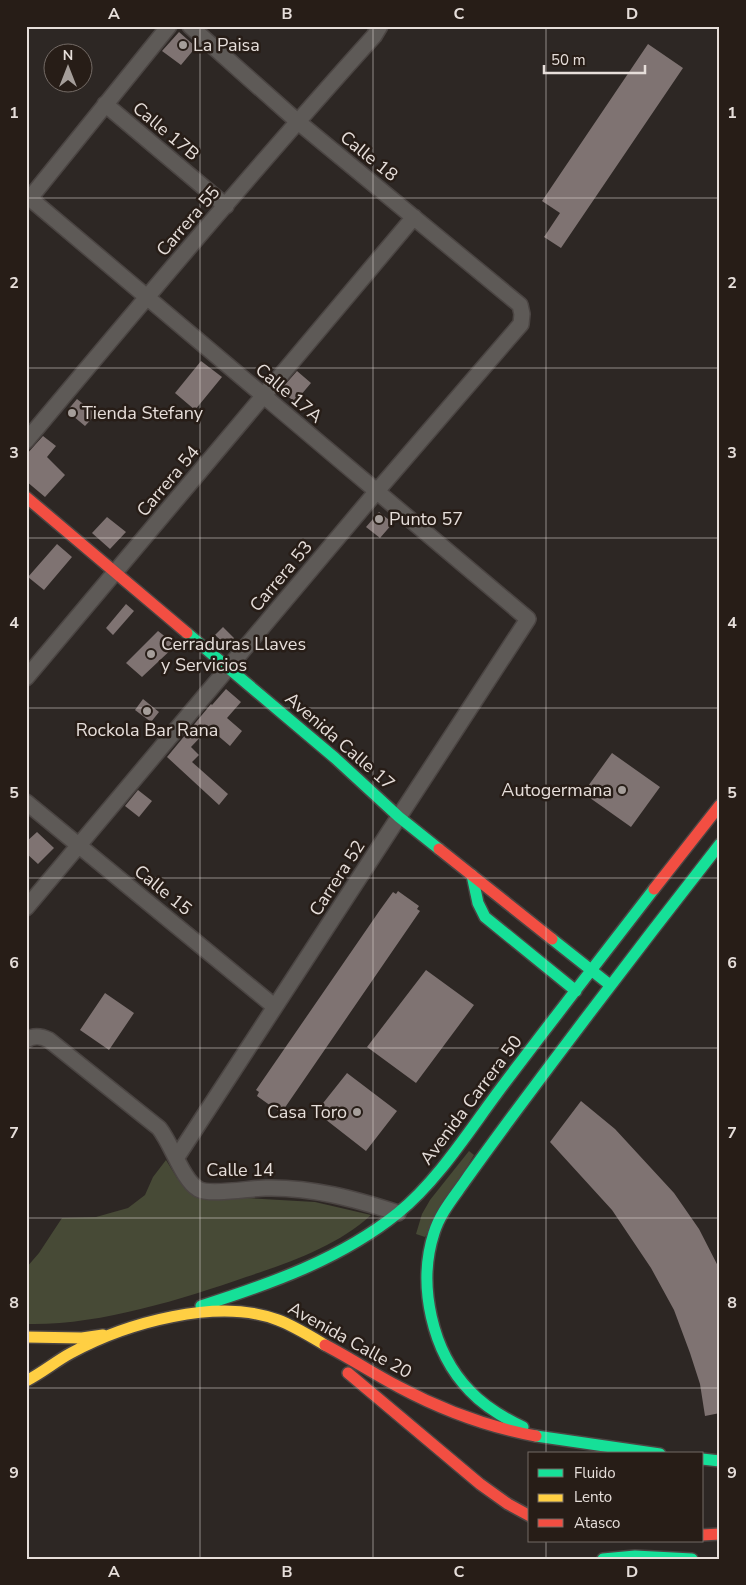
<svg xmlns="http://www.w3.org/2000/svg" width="746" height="1585" viewBox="0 0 746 1585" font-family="'Nunito Sans',sans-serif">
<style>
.green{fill:#474a36}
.building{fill:#7f7372}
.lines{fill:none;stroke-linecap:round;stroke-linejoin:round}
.street-casing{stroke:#4b4543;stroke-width:18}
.fast-casing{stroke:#4b4543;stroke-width:14}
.slow-casing{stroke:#4b4543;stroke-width:14}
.jam-casing{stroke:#4b4543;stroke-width:14}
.street{stroke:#5e5a57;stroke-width:15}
.fast{stroke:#16e098;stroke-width:11}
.slow{stroke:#ffcf43;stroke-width:11}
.jam{stroke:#f24e42;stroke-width:11}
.grid{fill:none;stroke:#e6deda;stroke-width:1;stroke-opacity:0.55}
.poi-dot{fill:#a59e9a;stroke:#271d17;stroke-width:2}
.labels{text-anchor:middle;stroke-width:5;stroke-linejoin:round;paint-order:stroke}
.poi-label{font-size:18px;fill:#e6deda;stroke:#271d17;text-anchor:start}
.street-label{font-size:18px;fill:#e6deda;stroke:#271d17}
.neatline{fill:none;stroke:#e6deda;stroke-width:2}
.grid-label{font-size:16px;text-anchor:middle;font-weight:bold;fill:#e6deda}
</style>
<rect width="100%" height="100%" fill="#2d2724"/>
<!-- green -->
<path class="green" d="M 469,1151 L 474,1155 L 425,1237 L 416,1234 L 422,1214 L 430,1200 Z
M 166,1160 L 177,1178 L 187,1188 L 230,1197 L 315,1202 L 371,1215 C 338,1246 288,1263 246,1277 C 180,1300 96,1326 26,1324 L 26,1268 L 39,1253 L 62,1218 L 96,1217 L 128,1208 L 145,1195 L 153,1177 Z"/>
<!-- building -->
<path class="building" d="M 179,32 L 196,47 L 181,65 L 162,51 Z
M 648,44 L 683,68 L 561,248 L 544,237 L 560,213 L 542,201 Z
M 201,361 L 222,377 L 195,410 L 175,393 Z
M 297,371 L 311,383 L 295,402 L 286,395 L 283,387 Z
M 77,399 L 96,414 L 85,426 L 67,411 Z
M 43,436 L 56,446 L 47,457 L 65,475 L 45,497 L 26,481 L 26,455 Z
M 379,512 L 393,523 L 380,538 L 366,527 Z
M 107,517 L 126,532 L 110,549 L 92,533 Z
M 57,544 L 72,557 L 44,590 L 28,577 Z
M 126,604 L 134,611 L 113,635 L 106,628 Z
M 223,627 L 234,638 L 227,646 L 215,635 Z
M 158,631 L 176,645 L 142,677 L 126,663 Z
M 226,689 L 241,702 L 227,718 L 242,731 L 230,746 L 209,728 L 191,747 L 199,755 L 192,762 L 228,794 L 219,805 L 167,757 L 211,704 L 212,705 Z
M 143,699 L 159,712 L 151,722 L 135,710 Z
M 612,753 L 660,787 L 631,827 L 583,793 Z
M 138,790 L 152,801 L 139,817 L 125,806 Z
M 37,832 L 54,848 L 38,864 L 26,853 L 26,842 Z
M 398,891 L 419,906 L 417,909 L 420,911 L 284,1109 L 281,1107 L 278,1111 L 257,1096 L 259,1092 L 256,1090 L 380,910 L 393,892 L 396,894 Z
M 426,970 L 474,1005 L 416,1083 L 367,1047 Z
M 105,993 L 134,1013 L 109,1050 L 80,1030 Z
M 347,1073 L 397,1111 L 366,1151 L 316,1112 Z
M 581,1101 L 615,1129 L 674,1193 L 699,1229 L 720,1270 L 720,1413 L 705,1416 L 700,1384 L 690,1353 L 674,1310 L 651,1268 L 612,1210 L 550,1142 Z"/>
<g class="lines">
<!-- street casing -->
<g class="street-casing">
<path id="street" d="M 105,104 L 226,206
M 26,195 L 528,619 L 177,1157
M 30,198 L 169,26
M 26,441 C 140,305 255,168 374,36 L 380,26
M 26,678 L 414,217
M 26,802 L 275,1007
M 26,908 L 377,491 L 521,324 L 522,314 L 520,305 L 297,121 L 190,26
M 26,1040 C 34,1035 41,1036 49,1040 L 159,1128 C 172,1144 182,1179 198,1189 C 210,1196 251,1188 266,1188 C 312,1187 355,1199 398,1213"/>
</g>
<!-- fast casing -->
<g class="fast-casing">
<path id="fast" d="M 187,633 L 335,758 L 399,817 L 439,849
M 472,875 L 478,903 L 485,917 L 576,991
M 552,939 L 610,985
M 201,1306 C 270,1284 341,1259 398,1213 C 439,1180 472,1126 504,1084 C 553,1019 604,954 654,889
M 523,1427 C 504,1418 485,1407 470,1391 C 432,1352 417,1285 434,1233 C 440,1213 454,1197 465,1181 C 482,1157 499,1134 516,1111 C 583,1021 651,932 720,844
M 536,1436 L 660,1454
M 702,1459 L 720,1461
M 603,1559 L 635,1556 L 692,1559"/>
</g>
<!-- slow casing -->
<g class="slow-casing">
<path id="slow" d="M 26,1337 L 82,1338 L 103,1335
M 26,1381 C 42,1373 56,1361 71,1353 C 126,1323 218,1297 278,1320 C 294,1326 310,1336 325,1345"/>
</g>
<!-- jam casing -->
<g class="jam-casing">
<path id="jam" d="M 26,497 L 187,633
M 439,849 L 552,939
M 654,889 L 720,805
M 325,1345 C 350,1358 374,1374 399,1387 C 442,1410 488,1427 536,1436
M 348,1373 L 480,1484 L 508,1504 L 530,1516
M 702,1535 L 720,1534"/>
</g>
<!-- street -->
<use href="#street" class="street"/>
<!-- fast -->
<use href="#fast" class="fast"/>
<!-- slow -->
<use href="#slow" class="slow"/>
<!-- jam -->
<use href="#jam" class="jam"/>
</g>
<!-- grid -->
<path class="grid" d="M 200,26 L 200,1559M 373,26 L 373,1559M 546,26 L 546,1454M 26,198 L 720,198M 26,368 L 720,368M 26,538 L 720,538M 26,708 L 720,708M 26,878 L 720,878M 26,1048 L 720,1048M 26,1218 L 720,1218M 26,1388 L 720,1388M 546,1541 L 546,1559"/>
<!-- markers -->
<g class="poi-dot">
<circle cx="183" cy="45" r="5"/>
<circle cx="72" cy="413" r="5"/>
<circle cx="379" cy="519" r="5"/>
<circle cx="151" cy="654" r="5"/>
<circle cx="147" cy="711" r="5"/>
<circle cx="622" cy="790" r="5"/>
<circle cx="357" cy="1112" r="5"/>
</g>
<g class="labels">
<!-- poi labels -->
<g class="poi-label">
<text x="193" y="51">La Paisa</text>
<text x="82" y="419">Tienda Stefany</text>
<text x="389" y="525">Punto 57</text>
<text x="161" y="650">Cerraduras Llaves<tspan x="161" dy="21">y Servicios</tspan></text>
<text x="147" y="736" text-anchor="middle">Rockola Bar Rana</text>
<text x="612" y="796" text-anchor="end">Autogermana</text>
<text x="347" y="1118" text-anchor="end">Casa Toro</text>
</g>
<!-- street labels -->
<g class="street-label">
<text transform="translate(166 131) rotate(40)" y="6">Calle 17B</text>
<text transform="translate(369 156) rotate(39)" y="6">Calle 18</text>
<text transform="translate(188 221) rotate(-49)" y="6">Carrera 55</text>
<text transform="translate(289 393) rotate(40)" y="6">Calle 17A</text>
<text transform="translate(168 481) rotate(-50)" y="6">Carrera 54</text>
<text transform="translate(281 576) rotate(-50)" y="6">Carrera 53</text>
<text transform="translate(340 741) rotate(41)" y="6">Avenida Calle 17</text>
<text transform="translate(337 878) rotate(-57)" y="6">Carrera 52</text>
<text transform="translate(163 890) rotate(39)" y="6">Calle 15</text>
<text transform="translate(471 1100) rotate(-53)" y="6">Avenida Carrera 50</text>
<text x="240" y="1176">Calle 14</text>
<text transform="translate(350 1340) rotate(29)" y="6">Avenida Calle 20</text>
</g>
</g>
<!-- border -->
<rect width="746" height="1585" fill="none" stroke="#271d17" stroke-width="55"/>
<!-- legend -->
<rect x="528" y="1452" width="175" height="90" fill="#271d17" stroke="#736a65"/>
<rect x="538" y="1469" width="25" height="8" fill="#16e098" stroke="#736a65"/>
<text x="574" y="1478" font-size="15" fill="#e6deda">Fluido</text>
<rect x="538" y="1494" width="25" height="8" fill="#ffcf43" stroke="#736a65"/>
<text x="574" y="1502" font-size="15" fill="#e6deda">Lento</text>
<rect x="538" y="1519" width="25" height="8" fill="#f24e42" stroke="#736a65"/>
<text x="574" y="1528" font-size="15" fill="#e6deda">Atasco</text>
<!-- north arrow -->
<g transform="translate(68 68)"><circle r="24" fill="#271d17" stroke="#736a65"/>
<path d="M0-4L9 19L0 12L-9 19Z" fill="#a59e9a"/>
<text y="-8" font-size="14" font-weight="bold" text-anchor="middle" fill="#e6deda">N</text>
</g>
<!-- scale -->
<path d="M544 65v8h101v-8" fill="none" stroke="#e6deda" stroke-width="2.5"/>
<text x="551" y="65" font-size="15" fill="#e6deda" stroke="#271d17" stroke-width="4" paint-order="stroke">50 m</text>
<rect x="28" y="28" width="690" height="1530" class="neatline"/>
<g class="grid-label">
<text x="114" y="19">A</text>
<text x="287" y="19">B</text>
<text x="459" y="19">C</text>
<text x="632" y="19">D</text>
<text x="14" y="118">1</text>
<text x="732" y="118">1</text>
<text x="14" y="288">2</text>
<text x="732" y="288">2</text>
<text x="14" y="458">3</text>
<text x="732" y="458">3</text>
<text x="14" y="628">4</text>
<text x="732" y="628">4</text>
<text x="14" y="798">5</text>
<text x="732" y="798">5</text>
<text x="14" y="968">6</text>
<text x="732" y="968">6</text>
<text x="14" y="1138">7</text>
<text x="732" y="1138">7</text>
<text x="14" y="1308">8</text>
<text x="732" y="1308">8</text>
<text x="14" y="1478">9</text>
<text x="732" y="1478">9</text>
<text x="114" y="1577">A</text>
<text x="287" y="1577">B</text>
<text x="459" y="1577">C</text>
<text x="632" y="1577">D</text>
</g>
</svg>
